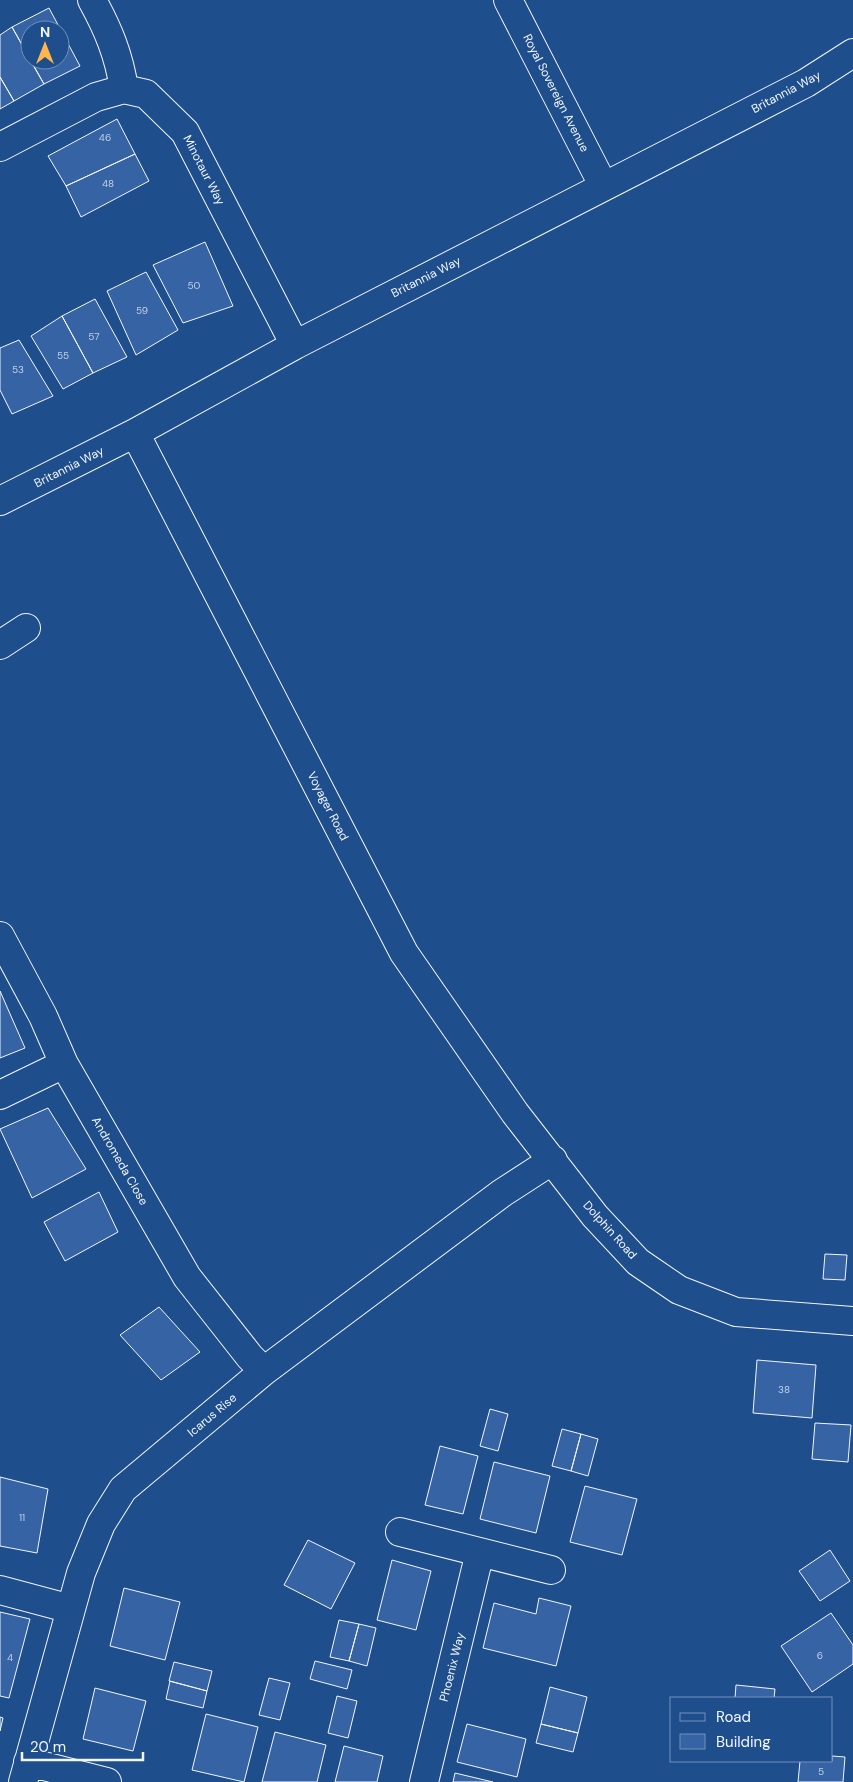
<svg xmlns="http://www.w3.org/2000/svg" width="853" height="1782" viewBox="0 0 853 1782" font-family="'DM Sans',sans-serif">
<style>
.building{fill:#3563a3;stroke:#f2f6ff}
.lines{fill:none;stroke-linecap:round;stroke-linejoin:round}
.minor-casing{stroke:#f2f6ff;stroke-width:30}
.minor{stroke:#1f4e8c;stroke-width:28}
.labels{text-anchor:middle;stroke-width:4;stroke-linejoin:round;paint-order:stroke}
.number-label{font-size:10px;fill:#c3d1e8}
.street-label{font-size:12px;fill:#f2f6ff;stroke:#1f4e8c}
</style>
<rect width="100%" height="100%" fill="#1f4e8c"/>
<!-- building -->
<path class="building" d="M 49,8 L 80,66 L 44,84 L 30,60 L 60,60 L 60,30 L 30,30 L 30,59 L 12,27 Z
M 12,27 L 44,84 L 14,101 L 0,77 L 0,35 Z
M 0,77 L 14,101 L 0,109 Z
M 117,119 L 135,154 L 66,186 L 48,156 Z
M 135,154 L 149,181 L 81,217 L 66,186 Z
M 205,242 L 233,306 L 183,323 L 153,265 Z
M 146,272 L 178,330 L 136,355 L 107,291 Z
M 95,299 L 127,357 L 93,373 L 62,316 Z
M 62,316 L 93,373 L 63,389 L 31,336 Z
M 19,340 L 53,396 L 12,414 L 0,390 L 0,348 Z
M 0,991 L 25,1048 L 0,1058 Z
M 48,1108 L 86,1169 L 32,1198 L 0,1129 Z
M 99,1192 L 118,1232 L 65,1261 L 44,1222 Z
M 825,1254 L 847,1255 L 845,1280 L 823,1279 Z
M 159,1307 L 200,1352 L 161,1380 L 120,1335 Z
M 757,1360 L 816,1365 L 812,1418 L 753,1413 Z
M 490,1409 L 508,1414 L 498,1451 L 480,1446 Z
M 815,1423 L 851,1425 L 848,1462 L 812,1459 Z
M 562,1429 L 581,1434 L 571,1471 L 552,1466 Z
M 581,1434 L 598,1439 L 588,1476 L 571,1471 Z
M 440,1446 L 478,1456 L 463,1514 L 425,1505 Z
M 494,1462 L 550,1476 L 536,1533 L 480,1519 Z
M 0,1477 L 48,1489 L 37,1553 L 0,1546 Z
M 585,1486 L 637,1499 L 622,1555 L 570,1542 Z
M 308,1540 L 355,1563 L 331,1609 L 284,1585 Z
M 830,1550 L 850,1581 L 820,1601 L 799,1571 Z
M 392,1560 L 431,1571 L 416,1630 L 377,1620 Z
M 124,1588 L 180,1602 L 165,1660 L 110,1646 Z
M 539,1598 L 571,1606 L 556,1666 L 483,1648 L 494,1603 L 536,1614 Z
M 0,1612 L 30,1619 L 9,1698 L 0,1696 Z
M 831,1613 L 853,1645 L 853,1664 L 812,1692 L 781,1646 Z
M 339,1620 L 359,1624 L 349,1661 L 330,1657 Z
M 359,1624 L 376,1628 L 367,1666 L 349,1661 Z
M 315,1661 L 352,1670 L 347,1689 L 310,1679 Z
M 174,1662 L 212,1671 L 207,1691 L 169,1681 Z
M 269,1678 L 290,1683 L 280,1720 L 259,1715 Z
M 170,1681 L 207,1691 L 203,1708 L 166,1699 Z
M 736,1685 L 775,1689 L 774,1698 L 735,1698 Z
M 550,1687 L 587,1697 L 578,1733 L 541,1724 Z
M 95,1688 L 146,1701 L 133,1751 L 83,1739 Z
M 337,1696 L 357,1701 L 348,1738 L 328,1733 Z
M 206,1714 L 258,1727 L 244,1782 L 192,1770 Z
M 0,1717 L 3,1718 L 0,1731 Z
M 467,1724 L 526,1739 L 517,1777 L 457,1762 Z
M 541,1724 L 578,1733 L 573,1752 L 536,1743 Z
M 275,1732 L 326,1745 L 317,1782 L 262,1782 Z
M 344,1746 L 383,1756 L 377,1782 L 335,1782 Z
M 832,1756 L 845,1757 L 843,1782 L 798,1782 L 800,1761 L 832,1761 Z
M 455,1773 L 493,1782 L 453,1782 Z"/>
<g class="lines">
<!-- minor casing -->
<g class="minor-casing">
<path id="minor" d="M 92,0 C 108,29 119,55 124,89
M 508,0 L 603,185
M 0,147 L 96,97 L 124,89 L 146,94 L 185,132 L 295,345
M 135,433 L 404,953 L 515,1113 L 595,1216 L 638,1262 L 679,1290 L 736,1312 L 853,1321
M 0,501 L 135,433 L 295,345 L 806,83 L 853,53
M 0,645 L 26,628
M 0,936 L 43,1016 L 64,1064 L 187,1277 L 250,1357 L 264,1371
M 0,1095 L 64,1064
M 400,1532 L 551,1570
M 0,1590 L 71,1609
M 28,1762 L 107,1782
M 23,1782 L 81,1573 L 101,1524 L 123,1489 L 264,1371 L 502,1193 L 553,1160
M 424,1782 L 480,1552"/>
</g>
<!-- minor -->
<use href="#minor" class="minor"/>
</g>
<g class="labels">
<!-- number labels -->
<g class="number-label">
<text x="105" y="141">46</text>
<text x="108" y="187">48</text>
<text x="194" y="289">50</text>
<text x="142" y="314">59</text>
<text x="94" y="340">57</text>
<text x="63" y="359">55</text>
<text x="18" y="373">53</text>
<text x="784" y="1393">38</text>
<text x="22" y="1521">11</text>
<text x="820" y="1659">6</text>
<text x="10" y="1661">4</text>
<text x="821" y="1775">5</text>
</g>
<!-- street labels -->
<g class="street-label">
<text transform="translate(786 92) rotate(-28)" y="4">Britannia Way</text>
<text transform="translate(556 93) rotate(63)" y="4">Royal Sovereign Avenue</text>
<text transform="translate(204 170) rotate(63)" y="4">Minotaur Way</text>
<text transform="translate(426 277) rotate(-27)" y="4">Britannia Way</text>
<text transform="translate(69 467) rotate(-27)" y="4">Britannia Way</text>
<text transform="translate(328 806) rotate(63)" y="4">Voyager Road</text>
<text transform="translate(120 1161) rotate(60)" y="4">Andromeda Close</text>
<text transform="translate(610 1230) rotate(48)" y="4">Dolphin Road</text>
<text transform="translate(212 1415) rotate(-40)" y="4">Icarus Rise</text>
<text transform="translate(452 1667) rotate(-76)" y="4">Phoenix Way</text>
</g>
</g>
<!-- legend -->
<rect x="670" y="1697" width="162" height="65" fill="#1f4e8c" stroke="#7391ba"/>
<rect x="680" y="1713" width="25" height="8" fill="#1f4e8c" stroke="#7391ba"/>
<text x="716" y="1722" font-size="15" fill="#f2f6ff">Road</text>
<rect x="680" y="1734" width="25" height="15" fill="#3563a3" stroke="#7391ba"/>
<text x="716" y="1747" font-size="15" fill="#f2f6ff">Building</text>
<!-- north arrow -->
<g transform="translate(45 45)"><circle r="24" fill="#1f4e8c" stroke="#7391ba"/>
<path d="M0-4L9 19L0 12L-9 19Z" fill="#ffb74d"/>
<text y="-8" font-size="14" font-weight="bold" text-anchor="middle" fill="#f2f6ff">N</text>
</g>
<!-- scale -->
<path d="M22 1752v8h121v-8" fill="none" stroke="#f2f6ff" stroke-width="2.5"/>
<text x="30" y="1752" font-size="15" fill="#f2f6ff" stroke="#1f4e8c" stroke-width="4" paint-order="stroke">20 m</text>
</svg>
